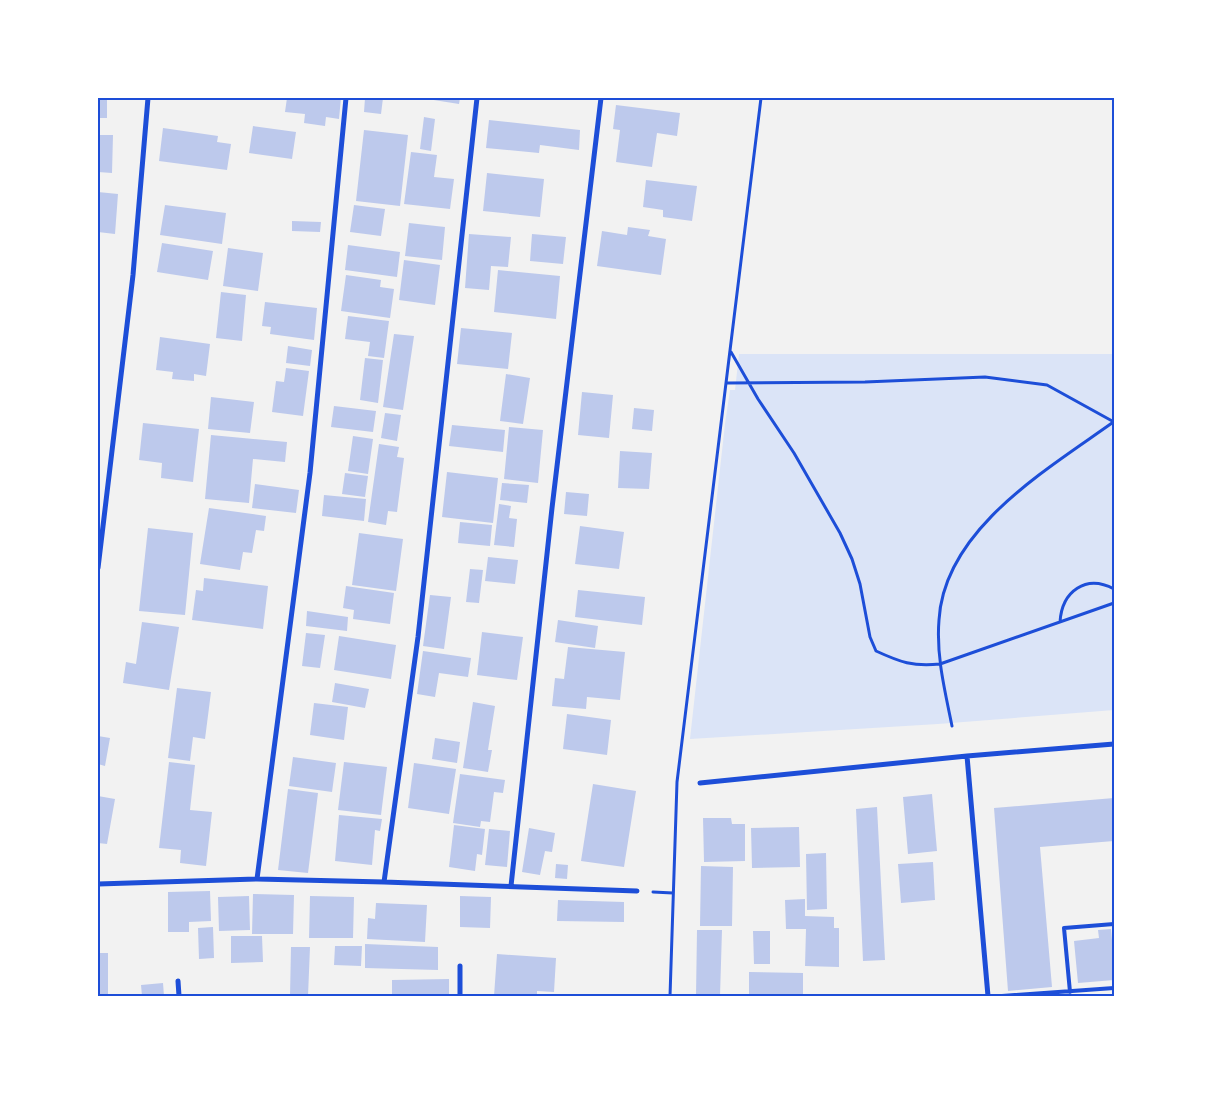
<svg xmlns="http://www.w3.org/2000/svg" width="1212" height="1094" viewBox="0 0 1212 1094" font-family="'PT Sans',sans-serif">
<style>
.green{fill:#dbe4f7}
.building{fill:#bdc9ec}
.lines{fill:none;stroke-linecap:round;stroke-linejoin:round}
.path{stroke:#1d4ed8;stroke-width:3}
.service{stroke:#1d4ed8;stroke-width:4}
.minor{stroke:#1d4ed8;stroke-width:5}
.neatline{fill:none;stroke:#1d4ed8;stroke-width:2}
</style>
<rect width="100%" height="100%" fill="#f2f2f2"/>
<!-- green -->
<path class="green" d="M 739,354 L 1114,354 L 1114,710 L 938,724 L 690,739 L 725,424 L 730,390 L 735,390 Z"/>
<!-- building -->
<path class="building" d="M 98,98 L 107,98 L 107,118 L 98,118 Z
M 287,98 L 341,98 L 339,119 L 326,117 L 325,126 L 304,123 L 305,114 L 285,112 Z
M 365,98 L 383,98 L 381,114 L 364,112 Z
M 421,98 L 460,98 L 459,104 Z
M 616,105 L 680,113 L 677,136 L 657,133 L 652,167 L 616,162 L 620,130 L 613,129 Z
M 424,117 L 435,119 L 431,151 L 420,149 Z
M 489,120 L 580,130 L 579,150 L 540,145 L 539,153 L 486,148 Z
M 253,126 L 296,132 L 292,159 L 249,153 Z
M 163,128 L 218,136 L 217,142 L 231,144 L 227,170 L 159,161 Z
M 364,130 L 408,135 L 400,206 L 356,201 Z
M 98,135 L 113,135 L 112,173 L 98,172 Z
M 411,152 L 437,155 L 434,177 L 454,179 L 450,209 L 404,204 Z
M 487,173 L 544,179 L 540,217 L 483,211 Z
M 646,180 L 697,186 L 692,221 L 663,217 L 663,210 L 643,207 Z
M 98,192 L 118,194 L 115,234 L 98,232 Z
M 165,205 L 226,213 L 222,244 L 160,235 Z
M 354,205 L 385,209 L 381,236 L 350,232 Z
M 292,221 L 321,222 L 320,232 L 292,231 Z
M 409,223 L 445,227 L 442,260 L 405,256 Z
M 628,227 L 650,230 L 648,236 L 666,239 L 661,275 L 597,266 L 602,231 L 627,235 Z
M 469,234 L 511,237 L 508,267 L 491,266 L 489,290 L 465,288 Z
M 532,234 L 566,237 L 563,264 L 530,261 Z
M 162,243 L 213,251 L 208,280 L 157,272 Z
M 348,245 L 400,252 L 397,277 L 345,270 Z
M 228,248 L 263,253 L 258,291 L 223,286 Z
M 404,260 L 440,265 L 435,305 L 399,300 Z
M 498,270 L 560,276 L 556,319 L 494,312 Z
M 346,275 L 381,280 L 380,287 L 394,289 L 390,318 L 341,311 Z
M 221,292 L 246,295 L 242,341 L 216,338 Z
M 265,302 L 317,308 L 314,340 L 270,334 L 271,327 L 262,326 Z
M 348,316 L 389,321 L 384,358 L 368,356 L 370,342 L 345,339 Z
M 461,328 L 512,333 L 508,369 L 457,364 Z
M 394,334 L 414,336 L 403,410 L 383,407 Z
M 160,337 L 210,344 L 206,376 L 194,374 L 194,381 L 172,379 L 173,372 L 156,370 Z
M 288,346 L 312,350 L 310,366 L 286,363 Z
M 365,358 L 383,360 L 378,403 L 360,400 Z
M 286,368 L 309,371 L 303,416 L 272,412 L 276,381 L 284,382 Z
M 506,374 L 530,378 L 523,424 L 500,421 Z
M 582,392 L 613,395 L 609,438 L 578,435 Z
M 211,397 L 254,402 L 250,433 L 208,429 Z
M 334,406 L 376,411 L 373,432 L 331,427 Z
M 634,408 L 654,410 L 652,431 L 632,429 Z
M 385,413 L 401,415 L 397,441 L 381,438 Z
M 143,423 L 199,429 L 193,482 L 161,478 L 162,463 L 139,460 Z
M 452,425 L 505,430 L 503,452 L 449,446 Z
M 509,427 L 543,430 L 538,483 L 504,479 Z
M 211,435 L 287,442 L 285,462 L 253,459 L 249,503 L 205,499 Z
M 353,436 L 373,439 L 368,474 L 348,471 Z
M 379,444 L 399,447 L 397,457 L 404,458 L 397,512 L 388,511 L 386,525 L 368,522 Z
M 620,451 L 652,453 L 649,489 L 618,488 Z
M 447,472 L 498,478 L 493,523 L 442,517 Z
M 345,473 L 368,476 L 365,497 L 342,494 Z
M 502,483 L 529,485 L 527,503 L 500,500 Z
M 255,484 L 299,490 L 296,513 L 252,508 Z
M 566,492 L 589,494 L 587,516 L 564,514 Z
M 324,495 L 366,499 L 364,521 L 322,516 Z
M 499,504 L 511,506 L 509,518 L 517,519 L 514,547 L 494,545 Z
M 209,508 L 266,516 L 264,531 L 256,530 L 252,553 L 243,552 L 240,570 L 200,564 Z
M 460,522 L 492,525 L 490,546 L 458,543 Z
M 580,526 L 624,532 L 619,569 L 575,564 Z
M 148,528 L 193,533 L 185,615 L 139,611 Z
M 359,533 L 403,539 L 396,591 L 352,585 Z
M 488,557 L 518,560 L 515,584 L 485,581 Z
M 470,569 L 483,570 L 479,603 L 466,602 Z
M 204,578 L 268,586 L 263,629 L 192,620 L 196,590 L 203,591 Z
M 346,586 L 394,593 L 390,624 L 353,619 L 354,610 L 343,608 Z
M 578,590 L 645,597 L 642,625 L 575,617 Z
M 430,595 L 451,597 L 444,649 L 423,646 Z
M 307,611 L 348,617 L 347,631 L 306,626 Z
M 558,620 L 598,626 L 595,648 L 555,642 Z
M 142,622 L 179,627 L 169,690 L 123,683 L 126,662 L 136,664 Z
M 482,632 L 523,637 L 517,680 L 477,675 Z
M 306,633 L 325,635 L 320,668 L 302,666 Z
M 339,636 L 396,645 L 391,679 L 334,670 Z
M 568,647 L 625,652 L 620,700 L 587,697 L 586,709 L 552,706 L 555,678 L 564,679 Z
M 423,651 L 471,658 L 468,677 L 439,673 L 435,697 L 417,694 Z
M 335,683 L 369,689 L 365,708 L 332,702 Z
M 177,688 L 211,692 L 205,739 L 193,737 L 190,761 L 168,758 Z
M 473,702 L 495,706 L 488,750 L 492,750 L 488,772 L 463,768 Z
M 314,703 L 348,707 L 344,740 L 310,735 Z
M 567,714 L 611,720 L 607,755 L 563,749 Z
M 98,736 L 110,738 L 105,766 L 98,764 Z
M 435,738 L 460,742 L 457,763 L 432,759 Z
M 293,757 L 336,763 L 332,792 L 289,786 Z
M 169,762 L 195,765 L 190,810 L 212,812 L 206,866 L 180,863 L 181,850 L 159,848 Z
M 344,762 L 387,767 L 381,815 L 338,810 Z
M 414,763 L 456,769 L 449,814 L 408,808 Z
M 460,774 L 505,780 L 503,793 L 494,792 L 490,822 L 481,821 L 480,827 L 453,823 Z
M 593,784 L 636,791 L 624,867 L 581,861 Z
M 288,789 L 318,793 L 308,873 L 278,870 Z
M 932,794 L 937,851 L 908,854 L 903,797 Z
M 98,796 L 115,799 L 107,844 L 98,843 Z
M 1114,798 L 1114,841 L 1040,847 L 1052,987 L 1008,991 L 994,808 Z
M 877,807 L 885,960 L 863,961 L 856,809 Z
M 339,815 L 382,819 L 380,831 L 375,830 L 372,865 L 335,861 Z
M 703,818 L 731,818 L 732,824 L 745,824 L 745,861 L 704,862 Z
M 454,825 L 485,829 L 482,855 L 477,854 L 475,871 L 449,867 Z
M 799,827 L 800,867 L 752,868 L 751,828 Z
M 529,828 L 555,833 L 552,852 L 545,851 L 540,875 L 522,872 Z
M 489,829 L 510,831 L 507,867 L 485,865 Z
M 826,853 L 827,909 L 807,910 L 806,854 Z
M 933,862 L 935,900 L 901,903 L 898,864 Z
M 556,864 L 568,865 L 567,879 L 555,878 Z
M 701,866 L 733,867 L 732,926 L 700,926 Z
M 210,891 L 211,921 L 189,922 L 189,932 L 168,932 L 168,892 Z
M 253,894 L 294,895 L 293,934 L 252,934 Z
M 249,896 L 250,930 L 219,931 L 218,897 Z
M 310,896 L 354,897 L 353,938 L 309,938 Z
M 460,896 L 491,897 L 490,928 L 460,927 Z
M 805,899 L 805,916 L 834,917 L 834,928 L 839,928 L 839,967 L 805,966 L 806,929 L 786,929 L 785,900 Z
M 558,900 L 624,902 L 624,922 L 557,921 Z
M 376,903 L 427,905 L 425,942 L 367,939 L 368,918 L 375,919 Z
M 213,927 L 214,958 L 199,959 L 198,928 Z
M 1111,929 L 1112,940 L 1114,940 L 1114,980 L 1078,983 L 1074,941 L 1099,938 L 1098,930 Z
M 697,930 L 722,930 L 720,996 L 696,996 Z
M 753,931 L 770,931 L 770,964 L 754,964 Z
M 231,936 L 262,936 L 263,962 L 231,963 Z
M 365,944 L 438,947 L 438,970 L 365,968 Z
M 335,946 L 362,946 L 361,966 L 334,965 Z
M 291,947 L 310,947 L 308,996 L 290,996 Z
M 98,953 L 108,953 L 108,996 L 98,996 Z
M 497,954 L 556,958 L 554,992 L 537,991 L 537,996 L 494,996 Z
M 749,972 L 803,973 L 803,996 L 749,996 Z
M 449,979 L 449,996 L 392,996 L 392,980 Z
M 163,983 L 164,996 L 142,996 L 141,985 Z"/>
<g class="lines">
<!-- path -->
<path class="path" d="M 731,352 L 758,399 L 794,453 L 840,533 L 852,559 L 860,584 L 870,637 L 876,651 C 900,662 913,667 940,664 L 1114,603
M 727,383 L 865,382 L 985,377 L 1047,385 L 1114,422
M 1060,622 C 1062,591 1086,574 1114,589
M 952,726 C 945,691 936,656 939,620 C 944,530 1046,470 1112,423
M 653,892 L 673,893
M 670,996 L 677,782 L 761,98"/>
<!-- service -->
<path class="service" d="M 1070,992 L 1064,928 L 1114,924
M 1002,996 L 1114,988"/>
<!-- minor -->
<path class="minor" d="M 98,568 L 133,275 L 148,98
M 967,756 L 988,996
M 700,783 L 967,756 L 1114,744
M 257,879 L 310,473 L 346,98
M 384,882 L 418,637 L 477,98
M 98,884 L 257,879 L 384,882 L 637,891
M 511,886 L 552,508 L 601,98
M 460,966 L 460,996
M 178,981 L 179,996"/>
</g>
<!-- border -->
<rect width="1212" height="1094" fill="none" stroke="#ffffff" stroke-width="198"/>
<rect x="99" y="99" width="1014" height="896" class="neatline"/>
</svg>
